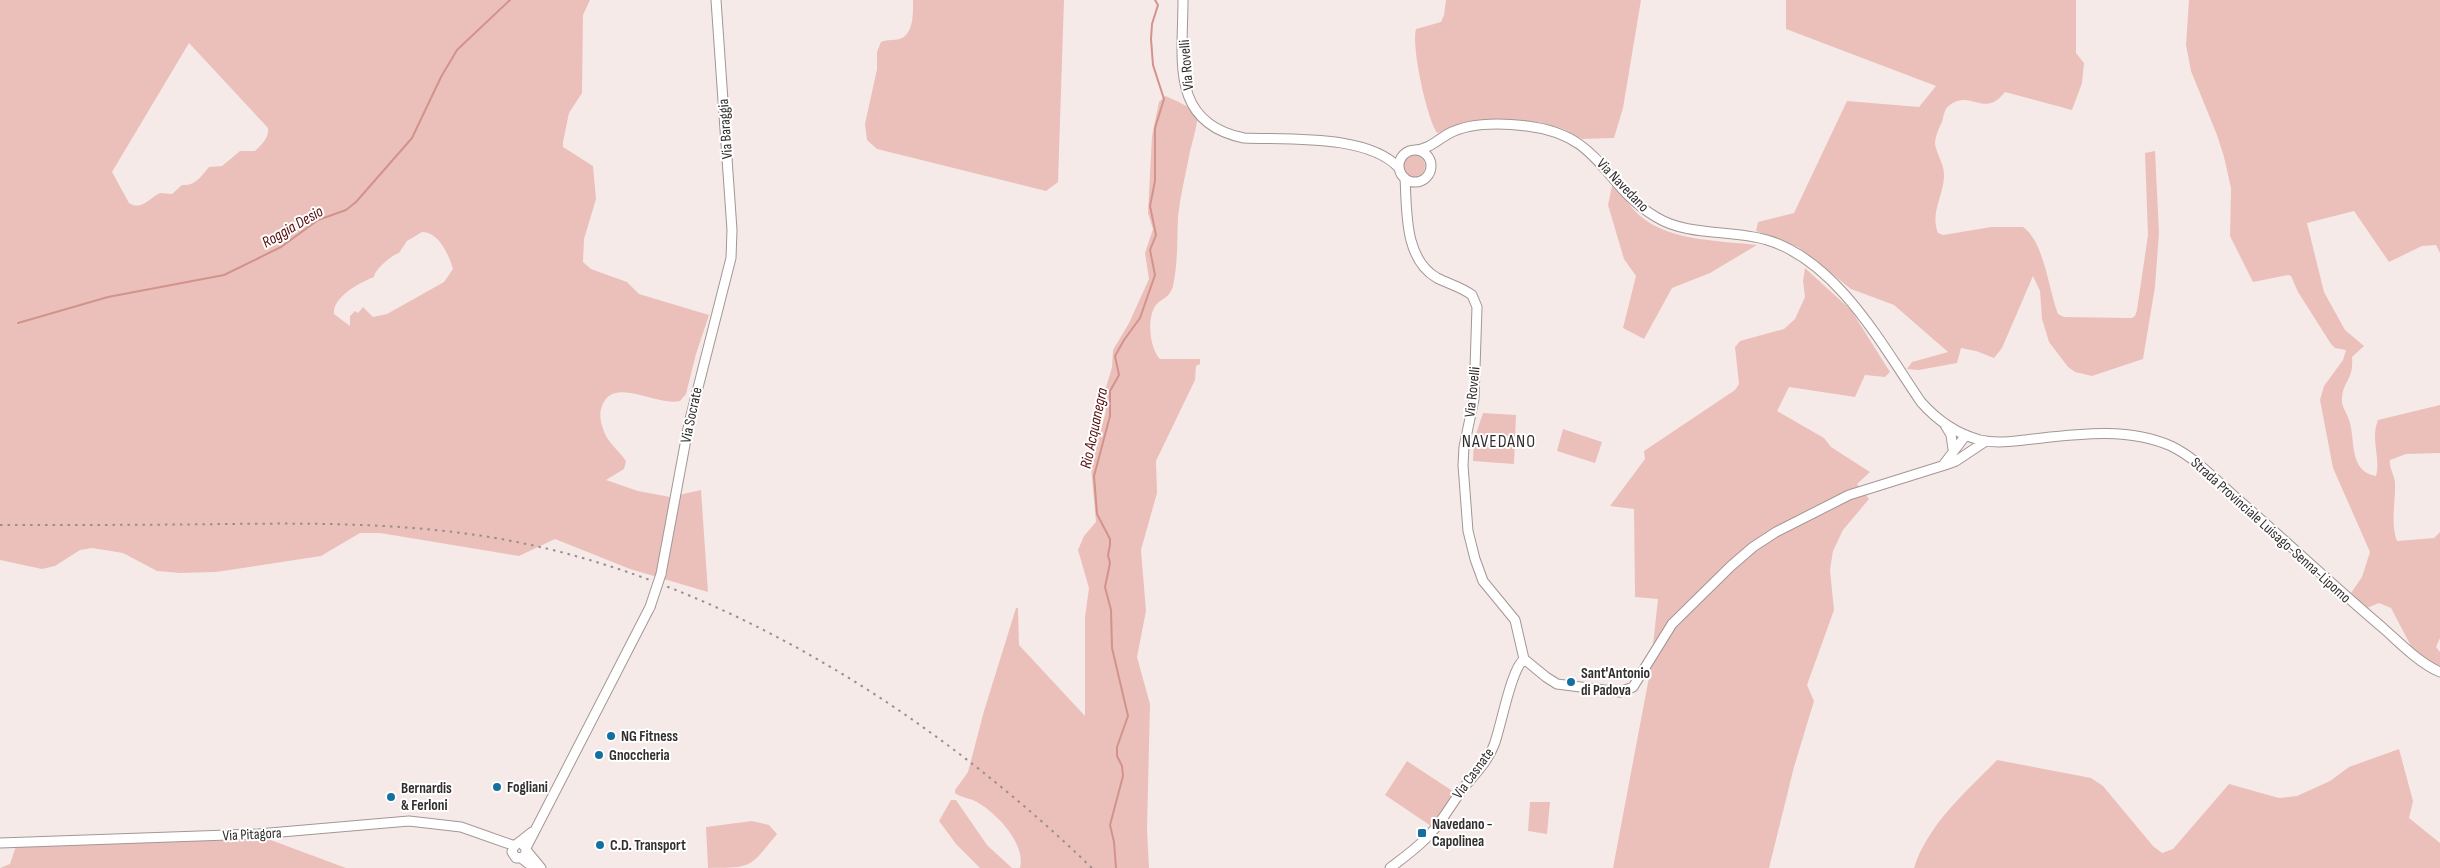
<svg xmlns="http://www.w3.org/2000/svg" width="2440" height="868" viewBox="0 0 2440 868" font-family="'Sofia Sans Condensed',sans-serif">
<style>
.green{fill:#ecc0ba;fill-rule:evenodd}
.lines{fill:none;stroke-linecap:round;stroke-linejoin:round}
.stream{stroke:#d1938b;stroke-width:2}
.minor-casing{stroke:#a29795;stroke-width:11}
.minor{stroke:#fff;stroke-width:9}
.rail{stroke:#978e8d;stroke-width:2;stroke-dasharray:2.5 5;stroke-linecap:butt}
.minor-bridge-casing{stroke:#a29795;stroke-width:11;stroke-linecap:butt}
.minor-bridge{stroke:#fff;stroke-width:9}
.poi-dot{fill:#14709f;stroke:#fff;stroke-width:2}
.labels{text-anchor:middle;stroke-width:4;stroke-linejoin:round;paint-order:stroke}
.street-label{font-size:15px;fill:#332e2e;stroke:#fff}
.poi-label{font-size:15px;font-weight:bold;fill:#332e2e;stroke:#fff;text-anchor:start}
.water-label{font-size:16px;font-style:italic;fill:#560b09;stroke:#fff}
.quarter-label{font-size:18px;letter-spacing:1px;fill:#332e2e;stroke:#fff}
</style>
<rect width="100%" height="100%" fill="#f6eae8"/>
<!-- green -->
<path class="green" d="M 0,0 L 590,0 L 583,15 L 582,93 L 569,113 L 563,142 L 563,147 L 593,166 L 596,199 L 584,239 L 583,262 L 591,269 L 627,282 L 639,294 L 709,315 L 696,354 L 686,394 L 680,401 C 657,407 613,375 602,406 C 598,416 602,427 606,436 C 611,445 620,452 626,461 L 624,469 L 606,480 L 638,491 L 670,497 L 701,490 L 708,592 L 630,569 L 555,539 L 519,556 L 380,533 L 360,533 L 321,556 L 216,572 L 180,573 L 157,571 L 123,553 L 92,548 L 80,550 L 55,566 L 42,569 L 0,560 ZM 189,43 L 268,128 C 269,138 262,144 255,151 L 240,151 L 222,166 L 209,167 C 201,176 196,186 182,185 L 172,194 L 160,193 C 149,198 142,211 129,203 L 112,172 ZM 422,232 C 439,232 449,255 453,269 L 444,282 L 387,314 L 373,317 L 363,307 L 358,313 L 355,311 L 350,316 L 350,326 L 334,314 C 332,297 361,282 374,277 C 375,269 392,255 399,253 L 407,241 Z
M 913,0 L 1064,0 L 1058,182 L 1046,191 L 877,149 L 867,140 L 865,124 L 877,69 L 877,52 L 881,42 C 888,39 895,41 902,38 C 914,32 913,11 913,0 Z
M 1446,0 L 1641,0 L 1623,108 L 1614,138 L 1582,139 L 1564,129 L 1539,122 L 1484,119 L 1437,133 C 1427,118 1411,47 1416,29 L 1441,22 L 1444,15 Z
M 1786,0 L 2076,0 L 2076,53 L 2084,63 L 2082,83 L 2072,110 L 2005,92 C 1984,119 1971,89 1950,105 C 1944,109 1944,115 1942,122 C 1939,128 1935,137 1935,144 C 1937,156 1945,165 1944,177 C 1943,197 1930,213 1938,233 L 1943,235 L 1991,227 L 2023,227 C 2044,241 2049,291 2058,314 L 2064,317 L 2132,318 L 2135,316 L 2137,310 L 2148,235 L 2145,153 L 2155,151 L 2159,233 L 2155,287 L 2143,359 L 2092,376 L 2075,372 L 2068,367 L 2049,342 L 2042,319 L 2040,291 L 2033,276 L 2002,348 L 1994,358 L 1976,351 L 1961,348 L 1957,363 L 1919,370 L 1907,369 L 1912,362 L 1948,352 L 1894,305 L 1851,289 L 1798,247 L 1756,231 L 1758,222 L 1794,213 L 1847,101 L 1919,107 L 1936,86 L 1786,29 Z
M 2189,0 L 2440,0 L 2440,253 L 2436,245 L 2422,246 L 2389,262 L 2354,211 L 2307,223 L 2324,292 L 2345,330 L 2364,346 L 2352,357 C 2354,380 2343,381 2342,398 C 2341,407 2347,412 2349,420 C 2356,440 2348,471 2376,476 C 2381,457 2370,440 2378,420 L 2440,405 L 2440,453 L 2406,454 L 2390,460 C 2389,468 2394,474 2395,482 C 2396,501 2390,523 2397,541 L 2434,538 L 2440,532 L 2440,638 L 2436,647 L 2440,652 L 2440,669 L 2412,648 L 2391,608 L 2379,603 L 2367,608 L 2351,593 L 2362,577 L 2370,552 L 2333,468 L 2320,400 L 2324,386 L 2343,360 L 2346,350 L 2335,348 L 2331,344 L 2298,292 L 2291,276 L 2288,275 L 2253,282 L 2230,236 L 2231,188 L 2224,157 L 2217,135 L 2191,71 L 2186,45 Z
M 1165,96 C 1173,99 1192,107 1197,116 C 1199,121 1190,149 1189,157 C 1185,177 1180,197 1178,217 C 1177,241 1178,263 1173,286 C 1170,298 1162,298 1156,305 C 1146,318 1150,349 1160,359 L 1200,359 L 1200,364 L 1196,366 L 1195,380 L 1156,461 L 1157,493 L 1141,550 L 1146,611 L 1137,657 L 1150,704 L 1147,829 L 1149,868 L 1020,868 C 1026,843 996,813 977,802 C 970,798 962,798 955,793 L 955,790 L 968,772 L 984,711 L 1016,608 L 1018,608 L 1019,645 L 1085,716 L 1085,617 L 1089,588 L 1078,550 L 1084,536 L 1096,522 L 1091,466 L 1106,411 L 1104,394 L 1112,367 L 1113,350 L 1129,323 L 1149,279 L 1145,253 L 1153,229 L 1148,213 L 1152,136 L 1159,102 Z
M1403 166a11 11 0 1 1 22 0a11 11 0 1 1-22 0Z
M 1613,181 C 1620,190 1626,201 1633,209 C 1662,242 1717,240 1757,245 L 1710,273 L 1672,288 L 1644,339 L 1623,328 L 1636,276 L 1624,259 L 1608,205 Z
M 1805,268 L 1851,310 L 1890,372 L 1885,377 L 1865,375 L 1855,397 L 1789,387 L 1777,411 L 1824,438 L 1831,447 L 1870,472 L 1857,484 L 1869,499 L 1843,530 L 1833,551 L 1830,570 L 1834,610 L 1807,685 L 1814,701 L 1794,767 L 1769,868 L 1613,868 L 1650,672 L 1658,599 L 1635,597 L 1634,509 L 1610,506 L 1645,459 L 1644,451 L 1735,390 L 1739,384 L 1735,347 L 1740,341 L 1784,329 L 1795,319 L 1805,297 L 1803,281 Z
M 1483,413 L 1516,415 L 1514,464 L 1473,461 L 1474,440 Z
M 1563,429 L 1602,442 L 1595,463 L 1557,451 Z
M 2399,749 L 2413,801 L 2409,818 L 2440,843 L 2440,868 L 1914,868 C 1928,824 1966,792 1997,760 L 2091,778 L 2103,786 L 2153,846 L 2162,853 L 2173,849 L 2229,784 L 2279,798 L 2297,796 L 2330,781 L 2349,767 Z
M 1407,761 L 1454,792 L 1431,826 L 1385,795 Z
M 951,800 L 956,800 L 987,845 L 1012,868 L 980,868 L 956,844 L 939,821 Z
M 1530,802 L 1550,802 L 1547,834 L 1528,831 Z
M 752,821 L 769,825 L 777,834 C 749,868 753,868 708,868 L 706,827 Z
M 268,839 L 346,868 L 0,868 L 10,864 L 16,846 Z"/>
<g class="lines">
<!-- stream -->
<path class="stream" d="M 18,323 L 108,297 L 224,275 L 281,247 L 318,220 L 346,210 L 356,202 L 412,138 L 441,77 L 457,50 L 510,0
M 1116,868 L 1114,842 L 1110,825 L 1123,776 L 1122,766 L 1117,756 L 1117,747 L 1128,716 L 1112,648 L 1111,610 L 1105,587 L 1110,563 L 1108,555 L 1110,545 L 1110,539 L 1097,514 L 1094,476 L 1110,416 L 1110,391 L 1119,375 L 1115,356 L 1124,340 L 1140,318 L 1155,275 L 1150,250 L 1156,235 L 1150,206 L 1155,181 L 1155,128 L 1164,99 L 1153,65 L 1151,39 L 1152,24 L 1158,5 L 1155,0"/>
<!-- minor casing -->
<g class="minor-casing">
<path id="minor" d="M 1183,0 C 1183,59 1169,123 1244,138 C 1288,140 1368,134 1399,168
M 1415,150 C 1429,149 1436,141 1448,134 C 1470,122 1502,123 1527,126 C 1603,135 1602,185 1656,217 C 1689,237 1730,229 1767,240 C 1837,261 1882,345 1921,402 C 1936,419 1957,434 1980,440 C 1997,444 2016,441 2033,439 C 2078,434 2128,427 2171,446 C 2194,457 2214,478 2233,495 C 2284,539 2332,585 2383,628 C 2400,643 2419,663 2440,672
M1399 166a16 16 0 1 1 32 0a16 16 0 1 1-32 0Z
M 1405,178 C 1407,211 1404,259 1437,278 C 1449,284 1461,287 1472,295 L 1477,307 L 1474,399 L 1464,447 L 1463,465 L 1468,531 L 1475,559 L 1483,581 L 1515,620 L 1524,659 L 1546,677 L 1557,684 L 1620,692 L 1633,687 L 1672,624 L 1731,566 L 1753,547 L 1776,532 L 1849,495 L 1945,465 L 1956,461 L 1986,441
M 1944,423 L 1951,435 L 1953,449
M 1944,464 L 1966,435
M 661,574 L 689,423 L 731,258 L 732,230 L 716,0
M 0,843 L 258,834 L 409,821 L 461,827 L 515,846
M 522,844 L 526,848 L 526,853 L 523,857 L 516,858 L 512,852 L 513,847 L 532,832
M 526,848 L 650,607
M 527,851 L 541,868
M 521,858 L 534,868
M 1390,868 C 1404,857 1419,847 1431,833 C 1444,819 1453,801 1465,786 C 1475,774 1488,761 1494,745 C 1501,727 1511,669 1524,659"/>
</g>
<!-- minor -->
<use href="#minor" class="minor"/>
<!-- rail -->
<path class="rail" d="M 0,525 C 76,525 151,525 227,524 C 312,523 398,523 483,536 C 710,571 929,710 1092,868"/>
<!-- minor-bridge casing -->
<g class="minor-bridge-casing">
<path id="minor-bridge" d="M 650,607 L 661,574"/>
</g>
<!-- minor-bridge -->
<use href="#minor-bridge" class="minor-bridge"/>
</g>
<!-- markers -->
<g class="poi-dot">
<circle cx="1571" cy="682" r="5"/>
<circle cx="611" cy="736" r="5"/>
<circle cx="599" cy="755" r="5"/>
<circle cx="497" cy="787" r="5"/>
<circle cx="391" cy="797" r="5"/>
<rect x="1417" y="828" width="10" height="10" rx="2.5"/>
<circle cx="600" cy="845" r="5"/>
</g>
<g class="labels">
<!-- street labels -->
<g class="street-label">
<text transform="translate(1186 65) rotate(-95)" y="5">Via Rovelli</text>
<text transform="translate(725 129) rotate(-94)" y="5">Via Baraggia</text>
<text transform="translate(1623 185) rotate(46)" y="5">Via Navedano</text>
<text transform="translate(1472 392) rotate(-84)" y="5">Via Rovelli</text>
<text transform="translate(691 415) rotate(-78)" y="5">Via Socrate</text>
<text transform="translate(2271 530) rotate(42)" y="5">Strada Provinciale Luisago-Senna-Lipomo</text>
<text transform="translate(1473 773) rotate(-54)" y="5">Via Casnate</text>
<text transform="translate(252 834) rotate(-3)" y="5">Via Pitagora</text>
</g>
<!-- poi labels -->
<g class="poi-label">
<text x="1581" y="678">Sant'Antonio<tspan x="1581" dy="17">di Padova</tspan></text>
<text x="621" y="741">NG Fitness</text>
<text x="609" y="760">Gnoccheria</text>
<text x="507" y="792">Fogliani</text>
<text x="401" y="793">Bernardis<tspan x="401" dy="17">&amp; Ferloni</tspan></text>
<text x="1432" y="829">Navedano -<tspan x="1432" dy="17">Capolinea</tspan></text>
<text x="610" y="850">C.D. Transport</text>
</g>
<!-- water labels -->
<g class="water-label">
<text transform="translate(292 226) rotate(-30)" y="6">Roggia Desio</text>
<text transform="translate(1093 428) rotate(-78)" y="6">Rio Acquanegra</text>
</g>
<!-- quarter labels -->
<g class="quarter-label">
<text x="1499" y="447">NAVEDANO</text>
</g>
</g>
</svg>
